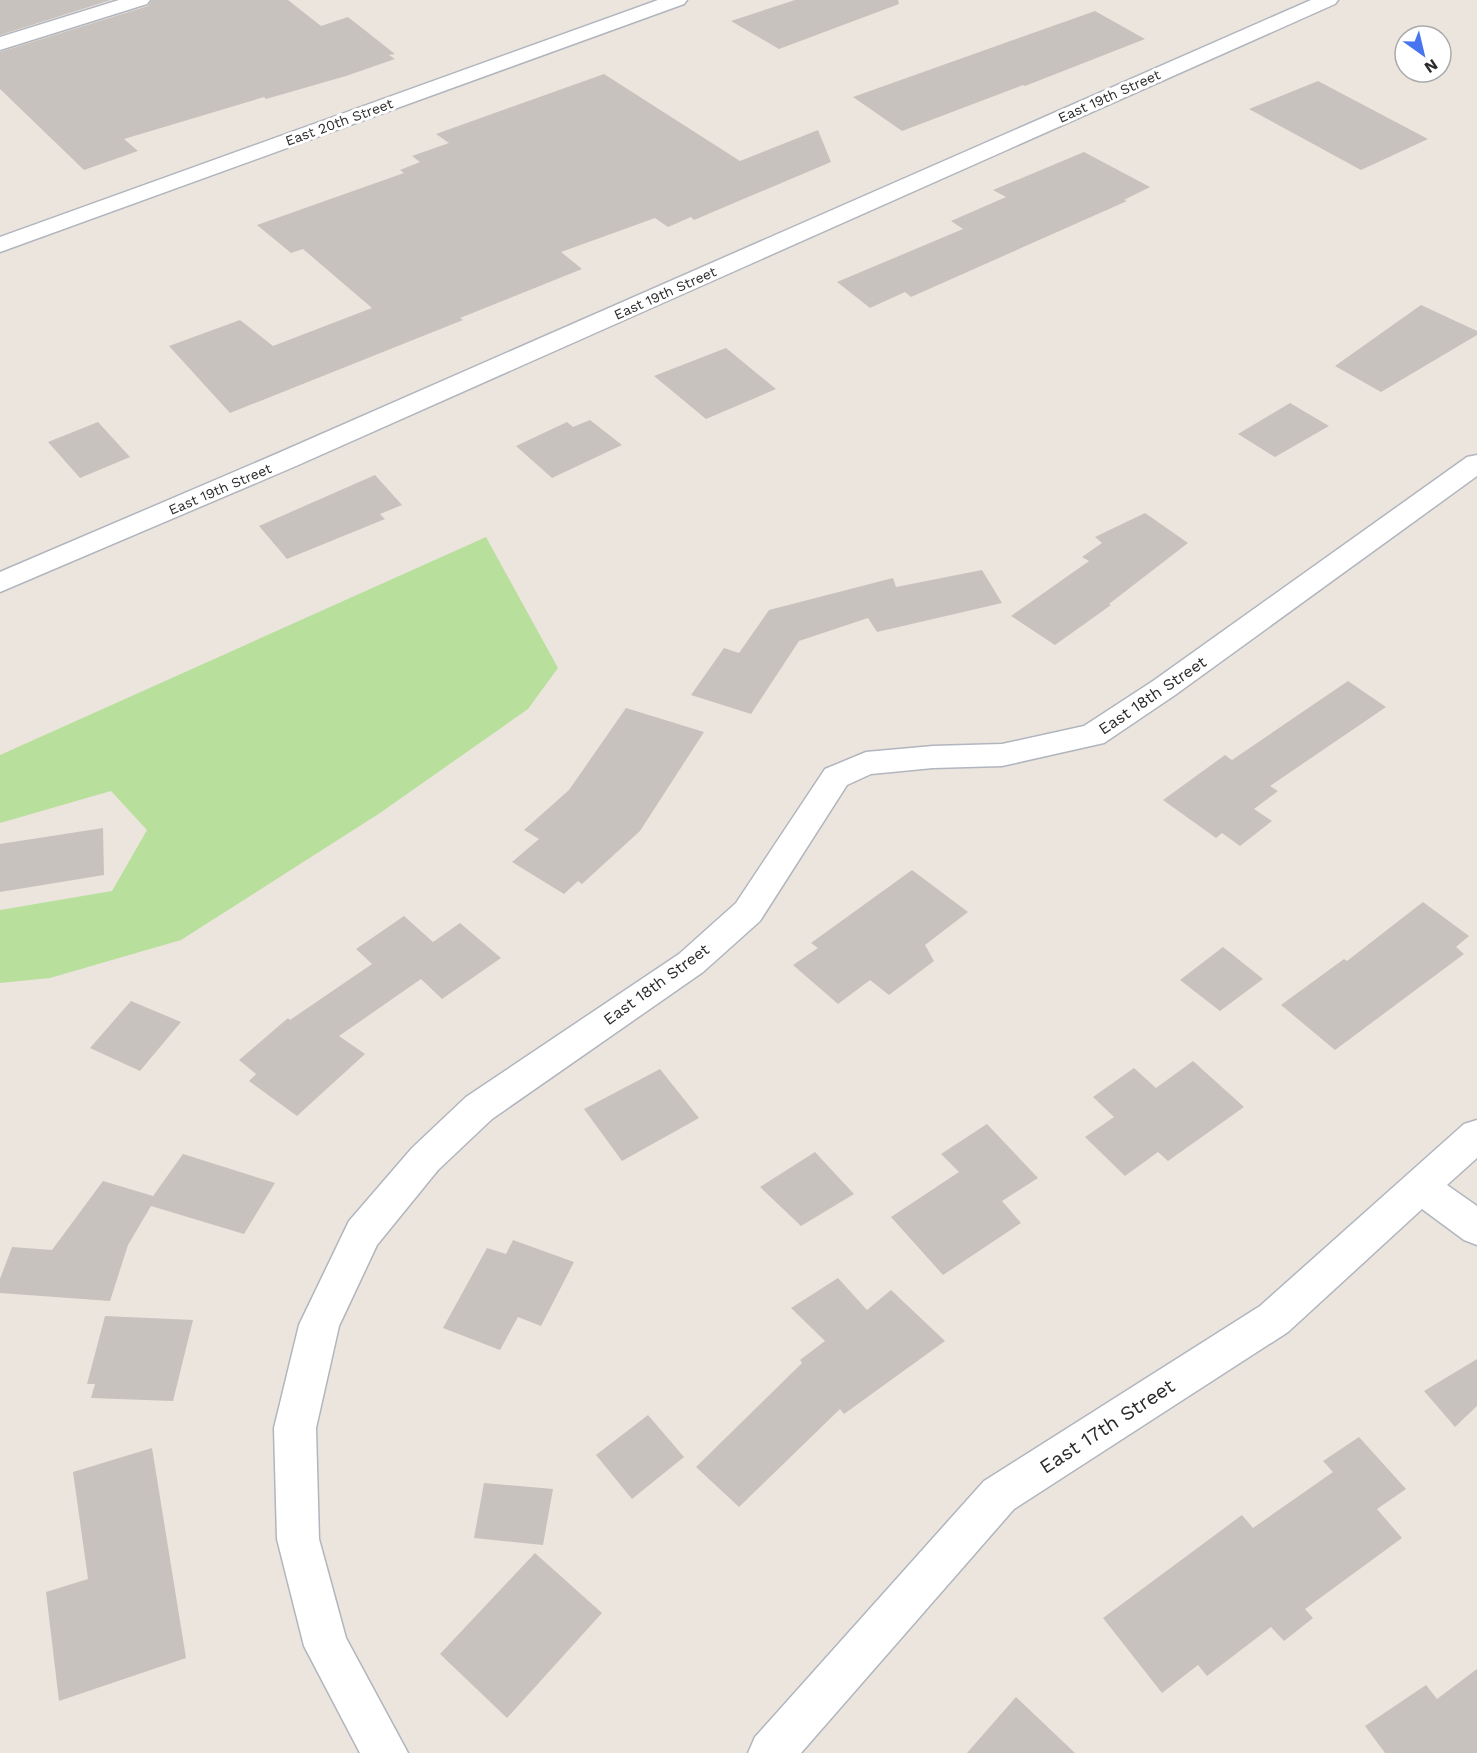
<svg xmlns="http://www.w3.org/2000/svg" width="1477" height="1753" viewBox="0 0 1477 1753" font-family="'Work Sans',sans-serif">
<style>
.green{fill:#b9df9d}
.building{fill:#c7c2bd}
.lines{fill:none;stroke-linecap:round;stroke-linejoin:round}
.minor-casing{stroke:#b1b5be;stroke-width:3}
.minor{fill:#fff;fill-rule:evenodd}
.labels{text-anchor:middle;stroke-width:6;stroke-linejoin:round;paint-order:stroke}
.far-street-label{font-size:14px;fill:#2b2b2b;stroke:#fff}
.street-label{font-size:16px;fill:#2b2b2b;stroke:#fff}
.near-street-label{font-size:20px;fill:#2b2b2b;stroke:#fff}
</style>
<rect width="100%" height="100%" fill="#ece5de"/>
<!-- green -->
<path class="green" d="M 486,537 L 558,668 L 528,709 L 380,813 L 181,940 L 50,978 L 0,983 L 0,910 L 112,891 L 147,830 L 111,791 L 0,823 L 0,755 Z"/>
<!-- building -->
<path class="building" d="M 0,0 L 111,0 L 0,35 Z
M 152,0 L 288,0 L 321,26 L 348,17 L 395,54 L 389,55 L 395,59 L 346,76 L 266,99 L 264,97 L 124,139 L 138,151 L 84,170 L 0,89 L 0,52 L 148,6 Z
M 795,0 L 898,0 L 899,4 L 779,49 L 731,21 Z
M 1095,11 L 1145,39 L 1025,86 L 1023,85 L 902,131 L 853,97 Z
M 604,74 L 740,161 L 818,130 L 831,162 L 694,220 L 691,217 L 668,227 L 655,218 L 561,252 L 582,269 L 460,318 L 463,320 L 230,413 L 169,346 L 240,320 L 273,346 L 372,308 L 303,249 L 291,253 L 257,225 L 404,173 L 400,170 L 420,162 L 412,156 L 449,143 L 436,134 Z
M 1318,81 L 1428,139 L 1361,170 L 1249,109 Z
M 1084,152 L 1150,187 L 1124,200 L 1127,201 L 911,297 L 905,292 L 870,308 L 837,282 L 963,229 L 951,221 L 1006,197 L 993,190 Z
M 1421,305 L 1477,331 L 1477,335 L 1381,392 L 1335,366 Z
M 726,348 L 776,389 L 706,419 L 654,376 Z
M 1290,403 L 1329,426 L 1275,457 L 1238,434 Z
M 590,420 L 622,445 L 552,478 L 516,446 L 567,422 L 573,427 Z
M 98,422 L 130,457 L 80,478 L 48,442 Z
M 375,475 L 402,505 L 380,514 L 385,519 L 287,559 L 259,526 Z
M 1145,513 L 1188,543 L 1109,604 L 1111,605 L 1055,645 L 1011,616 L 1089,561 L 1082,557 L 1102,543 L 1095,537 Z
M 982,570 L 1002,603 L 877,632 L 868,618 L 799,641 L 751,714 L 691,695 L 724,648 L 739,653 L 769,610 L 893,578 L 896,587 Z
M 1348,681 L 1386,707 L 1270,786 L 1278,791 L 1254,809 L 1272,821 L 1240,846 L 1222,833 L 1216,838 L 1163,800 L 1225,755 L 1232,760 Z
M 626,708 L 704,732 L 640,831 L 582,884 L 578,881 L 564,894 L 512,862 L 539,839 L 524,830 L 569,790 Z
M 103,828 L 104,875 L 0,892 L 0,844 Z
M 912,870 L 968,912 L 925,945 L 934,961 L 889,995 L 870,980 L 838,1004 L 793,965 L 818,948 L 811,943 Z
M 1423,902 L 1469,936 L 1456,947 L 1464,954 L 1335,1050 L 1281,1005 L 1344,959 L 1347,961 Z
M 404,916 L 433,942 L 460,923 L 501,958 L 442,999 L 421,979 L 339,1036 L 365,1054 L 297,1116 L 249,1081 L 256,1074 L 239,1060 L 288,1018 L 290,1020 L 372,964 L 356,949 Z
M 1223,947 L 1263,979 L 1220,1011 L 1180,980 Z
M 131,1001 L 181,1022 L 140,1071 L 90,1048 Z
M 1193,1061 L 1244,1107 L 1168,1161 L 1158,1152 L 1125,1176 L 1085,1137 L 1114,1117 L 1093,1097 L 1134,1068 L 1156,1088 Z
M 660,1069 L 699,1118 L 622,1161 L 584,1109 Z
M 987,1124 L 1038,1178 L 1002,1201 L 1021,1223 L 943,1275 L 891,1217 L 959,1172 L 941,1154 Z
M 815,1152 L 854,1194 L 801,1226 L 760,1187 Z
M 183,1154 L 275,1183 L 244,1234 L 151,1206 L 128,1245 L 110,1301 L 0,1293 L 0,1279 L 12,1247 L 52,1250 L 103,1181 L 153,1196 Z
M 513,1240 L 574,1262 L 541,1326 L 518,1317 L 500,1350 L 443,1328 L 487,1248 L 506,1254 Z
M 838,1278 L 867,1310 L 891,1290 L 945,1341 L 844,1414 L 840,1409 L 739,1507 L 696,1467 L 802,1363 L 800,1360 L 825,1341 L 791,1308 Z
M 105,1316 L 193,1320 L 173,1401 L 91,1398 L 95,1384 L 87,1384 Z
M 1477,1359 L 1477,1406 L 1455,1427 L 1424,1391 Z
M 648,1415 L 684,1457 L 632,1499 L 596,1455 Z
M 1359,1437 L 1406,1489 L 1377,1509 L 1402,1538 L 1305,1609 L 1313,1618 L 1284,1641 L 1271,1627 L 1207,1676 L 1198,1665 L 1162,1693 L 1103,1618 L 1242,1515 L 1253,1528 L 1333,1472 L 1323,1461 Z
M 152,1448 L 186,1658 L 59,1701 L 46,1592 L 88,1579 L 73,1472 Z
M 484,1483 L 553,1489 L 543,1545 L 474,1538 Z
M 535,1553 L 602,1613 L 507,1718 L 440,1654 Z
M 1477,1669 L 1477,1753 L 1385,1753 L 1365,1726 L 1426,1685 L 1437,1699 Z
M 1016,1697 L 1075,1753 L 967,1753 Z"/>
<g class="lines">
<!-- minor casing -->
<g class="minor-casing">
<path id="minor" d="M 119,0 L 150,0 L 147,4 L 0,50 L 0,37 Z
M 658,0 L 687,0 L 684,4 L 0,252 L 0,237 Z
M 1311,0 L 1338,0 L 1335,4 L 296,466 L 0,592 L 0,572 L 276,454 Z
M 1477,455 L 1477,476 L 1175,695 L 1104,743 L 1002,766 L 933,768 L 871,774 L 847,785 L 760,921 L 703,972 L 492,1119 L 438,1170 L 377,1245 L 339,1326 L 316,1428 L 319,1539 L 346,1638 L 408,1753 L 360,1753 L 304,1646 L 277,1539 L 274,1428 L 299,1325 L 349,1221 L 412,1148 L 466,1097 L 679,954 L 736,903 L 825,769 L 866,752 L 933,746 L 1002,744 L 1084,726 L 1153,681 L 1467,457 Z
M 1477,1120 L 1477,1158 L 1447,1185 L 1477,1206 L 1477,1245 L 1464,1240 L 1422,1209 L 1288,1332 L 1014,1509 L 801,1753 L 748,1753 L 755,1737 L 984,1481 L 1260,1306 L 1464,1124 Z"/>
</g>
<!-- minor -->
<use href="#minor" class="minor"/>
</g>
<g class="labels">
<!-- far-street labels -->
<g class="far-street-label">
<text transform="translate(1109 96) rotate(-24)" y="5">East 19th Street</text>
<text transform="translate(339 122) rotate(-20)" y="5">East 20th Street</text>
<text transform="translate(665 293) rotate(-24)" y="5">East 19th Street</text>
<text transform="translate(220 489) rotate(-23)" y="5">East 19th Street</text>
</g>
<!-- street labels -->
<g class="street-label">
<text transform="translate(1152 695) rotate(-34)" y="6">East 18th Street</text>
<text transform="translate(656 984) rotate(-36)" y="6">East 18th Street</text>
</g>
<!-- near-street labels -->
<g class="near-street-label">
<text transform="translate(1107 1426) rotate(-33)" y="7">East 17th Street</text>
</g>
</g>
<!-- north arrow -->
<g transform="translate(1423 54) rotate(146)"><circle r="28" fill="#ffffff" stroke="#aaaaaa" stroke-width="1.5"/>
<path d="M0-4.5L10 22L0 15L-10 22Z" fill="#4774ef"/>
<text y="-9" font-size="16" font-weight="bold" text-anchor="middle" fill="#2b2b2b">N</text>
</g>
</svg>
